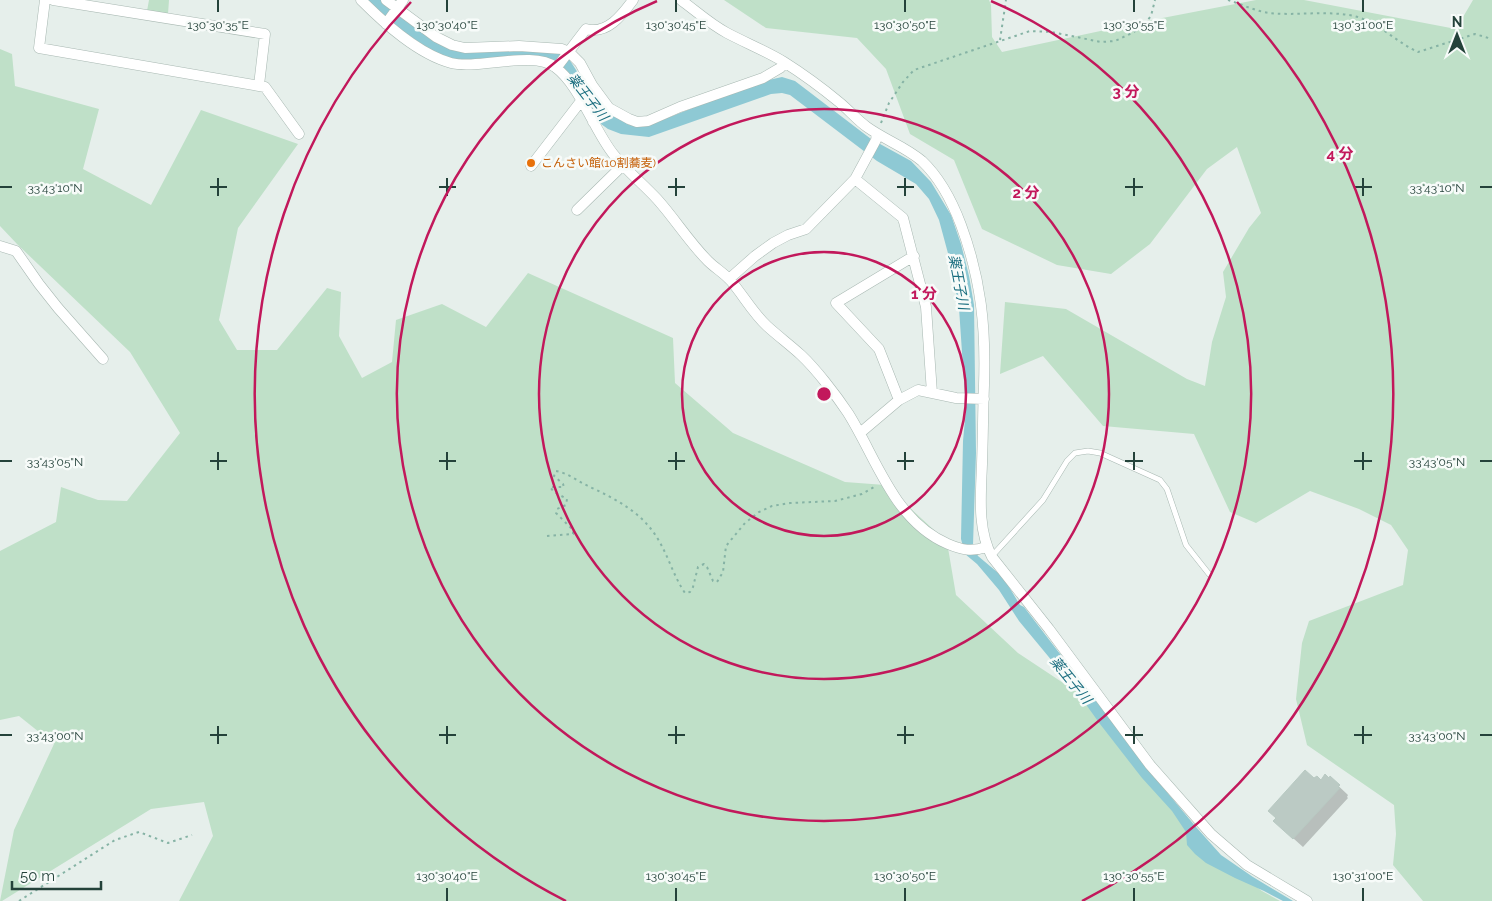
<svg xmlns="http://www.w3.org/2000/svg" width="1492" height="901" viewBox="0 0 1492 901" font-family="Raleway,'Noto Sans JP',sans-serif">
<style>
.green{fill:#bfe0c8}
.water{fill:#8ec9d4}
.shadow{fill:#0003}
.building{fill:#bbcac4;stroke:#b8c9c2}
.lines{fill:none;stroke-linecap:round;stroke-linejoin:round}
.service-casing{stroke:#a8b8b2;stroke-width:6}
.minor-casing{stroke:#a8b8b2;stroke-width:11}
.path{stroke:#86b3a5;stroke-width:2;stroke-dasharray:2.5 4;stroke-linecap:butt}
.service{stroke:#fff;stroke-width:5}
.minor{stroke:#fff;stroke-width:10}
.ticks{fill:none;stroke:#24423a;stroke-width:2}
.ring{fill:none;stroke:#c2185b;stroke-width:2.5}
.food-dot{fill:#e8710a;stroke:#f7fbf9;stroke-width:2}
.labels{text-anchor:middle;stroke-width:5;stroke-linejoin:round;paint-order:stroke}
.food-label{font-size:12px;fill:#c56008;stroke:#f7fbf9;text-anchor:start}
.water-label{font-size:14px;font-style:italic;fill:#1c6f80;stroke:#f7fbf9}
.ticks-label{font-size:12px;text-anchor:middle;fill:#24423a;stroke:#f7fbf9;stroke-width:5;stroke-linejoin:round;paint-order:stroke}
.centre{fill:#c2185b;stroke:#f7fbf9;stroke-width:2.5}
.ring-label{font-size:15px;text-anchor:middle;font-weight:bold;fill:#c2185b;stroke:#f7fbf9;stroke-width:5;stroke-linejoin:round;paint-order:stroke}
</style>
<rect width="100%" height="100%" fill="#e6efeb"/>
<!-- green -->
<path class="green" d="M 149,0 L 169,0 L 168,14 L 147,11 Z
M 724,0 L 989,0 L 991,5 L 992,37 L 1002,52 L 1152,20 L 1256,0 L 1304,0 L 1456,29 L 1473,0 L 1492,0 L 1492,901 L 1423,901 L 1393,865 L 1396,834 L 1394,805 L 1307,745 L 1296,699 L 1302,643 L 1309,621 L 1403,585 L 1408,550 L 1391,525 L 1359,509 L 1310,491 L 1256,523 L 1230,512 L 1194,434 L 1103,426 L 1043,356 L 1000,374 L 1005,302 L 1066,309 L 1187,379 L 1205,386 L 1212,342 L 1226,297 L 1223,272 L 1249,228 L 1261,213 L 1237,147 L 1207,169 L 1150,244 L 1111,274 L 1057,265 L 982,229 L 954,160 L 910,134 L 886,69 L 857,38 L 766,28 Z
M 0,49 L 12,54 L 15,86 L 99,109 L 83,169 L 151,205 L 201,110 L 298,144 L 238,228 L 219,320 L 237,350 L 277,350 L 327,288 L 341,292 L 339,336 L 362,378 L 392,362 L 396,320 L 442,304 L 486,327 L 528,273 L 673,338 L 675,383 L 733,433 L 845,482 L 885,485 L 947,542 L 956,595 L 1018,653 L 1098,706 L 1208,850 L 1262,891 L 1280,901 L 179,901 L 213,836 L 204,802 L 151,809 L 2,901 L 0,901 L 14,830 L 54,744 L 19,716 L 0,720 L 0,551 L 56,522 L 61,487 L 98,500 L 127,501 L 180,433 L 130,352 L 17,244 L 0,226 Z"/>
<!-- water -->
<path class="water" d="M 365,0 L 381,0 L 399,15 L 446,46 L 509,48 L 562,53 L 569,59 L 587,87 L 618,117 L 629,125 L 640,126 L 652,124 L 756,83 L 782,77 L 795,81 L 871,139 L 911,161 L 931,182 L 951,215 L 961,244 L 969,276 L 974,305 L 976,453 L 973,545 L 978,556 L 1003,577 L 1020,605 L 1024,607 L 1156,779 L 1196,827 L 1221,855 L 1253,877 L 1293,901 L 1283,901 L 1264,891 L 1235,878 L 1206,863 L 1195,854 L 1187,845 L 1186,832 L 1172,811 L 1142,778 L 1100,724 L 1072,685 L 1019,621 L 999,590 L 977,564 L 965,554 L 961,539 L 963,441 L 966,409 L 963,367 L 959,308 L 949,257 L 939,220 L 929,199 L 916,184 L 877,161 L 790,95 L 782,93 L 771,94 L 649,137 L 621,134 L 608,129 L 601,124 L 563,67 L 454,60 L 435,52 L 423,45 L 394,25 Z"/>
<!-- shadow -->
<path class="shadow" d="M 1330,778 L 1348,795 L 1347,797 L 1348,798 L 1303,847 L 1284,830 L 1314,780 L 1321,781 Z"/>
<!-- building -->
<path class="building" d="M 1305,770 L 1314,778 L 1317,776 L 1321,780 L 1325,774 L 1329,778 L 1330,776 L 1340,785 L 1338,787 L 1340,788 L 1293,839 L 1273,821 L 1276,818 L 1268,811 Z"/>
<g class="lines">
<!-- service casing -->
<g class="service-casing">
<path id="service" d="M 992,556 L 1043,500 L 1067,461 L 1075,453 L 1088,451 L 1100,453 L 1160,480 L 1167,489 L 1186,545 L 1209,574"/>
</g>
<!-- minor casing -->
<g class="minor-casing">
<path id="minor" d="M 45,0 L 39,48 L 265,87 L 299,134
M 53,0 L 265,34 L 259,85
M 361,0 C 385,24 418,54 451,63 C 478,70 534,50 555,67 C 580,85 594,131 614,155 C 627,171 643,184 657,199 C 675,219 689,242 708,261 C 715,268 724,273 731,281 C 743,295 753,313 767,326 C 778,336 790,345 801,355 C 816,369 836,395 848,413 C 877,459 894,521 948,544 C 962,550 972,552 986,547
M 386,0 L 436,37 L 452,45 L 465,48 L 519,46 L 562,49 L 569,52 L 580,63 L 592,85 L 609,108 L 629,119 L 637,122 L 648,121 L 680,107 L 763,78 L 780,68 L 785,63
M 681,0 C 696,11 710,24 727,33 C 746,43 766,51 784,62 C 803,74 822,88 839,102 C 849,110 857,120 867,127 C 885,140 906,147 922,161 C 941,179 952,201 961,225 C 981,279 986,327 984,385 C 983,411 983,437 982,464 C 981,494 977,529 992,557 L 1049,629 L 1150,765 L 1211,834 L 1247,865 L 1307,901
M 386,24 L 403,0
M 557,67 L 586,29 C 607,35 622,15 633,0
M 593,122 L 609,108
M 531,166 L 581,101
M 855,179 L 903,218 L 926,307 L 932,393
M 577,210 L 623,165
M 0,246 L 16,251 L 39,284 L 58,308 L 103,359
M 729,279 L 755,256 L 773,243 L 788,235 L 806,229 L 855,179 L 876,140 L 877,134
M 899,400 L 879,349 L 836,303 L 914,256
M 860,433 L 899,400 L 918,390 L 956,398 L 984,399"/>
</g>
<!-- path -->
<path class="path" d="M 1228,0 C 1241,4 1255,11 1269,13 C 1296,16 1326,10 1354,16 C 1378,22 1396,42 1418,52 L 1475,34 L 1492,39
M 1000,40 L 1006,0
M 881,123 L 889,103 L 903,82 L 914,70 L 1030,31 L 1052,32 L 1101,42 L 1115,41 L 1134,32 L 1146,22 L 1151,16 L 1155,0
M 547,536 L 573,534 L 573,530 L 556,513 L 557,509 L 566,505 L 567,499 L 554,492 L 550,487 L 564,487 L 563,484 L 554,476 L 556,471 C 568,473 579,482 590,487 C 618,500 644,514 659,541 C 669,558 674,577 685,593 L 690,592 L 693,587 L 698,567 L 704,564 L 707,567 L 713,581 L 717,582 L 723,572 L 726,546 L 745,523 L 759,512 L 772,506 L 790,503 L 835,501 L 862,494 L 876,486
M 19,901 L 115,840 L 139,832 L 168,843 L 192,835"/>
<!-- service -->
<use href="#service" class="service"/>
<!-- minor -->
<use href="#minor" class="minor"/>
</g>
<!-- ticks -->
<path class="ticks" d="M 218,0 L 218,12M 447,0 L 447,12M 676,0 L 676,12M 905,0 L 905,12M 1134,0 L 1134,12M 1363,0 L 1363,12M 218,178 L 218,196M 447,178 L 447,196M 676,178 L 676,196M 905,178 L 905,196M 1134,178 L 1134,196M 1363,178 L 1363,196M 0,187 L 12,187M 210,187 L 227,187M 439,187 L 456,187M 668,187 L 685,187M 897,187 L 914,187M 1125,187 L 1143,187M 1354,187 L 1372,187M 1480,187 L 1492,187M 218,452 L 218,470M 447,452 L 447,470M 676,452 L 676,470M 905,452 L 905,470M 1134,452 L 1134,470M 1363,452 L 1363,470M 0,461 L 12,461M 210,461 L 227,461M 439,461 L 456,461M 668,461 L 685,461M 897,461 L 914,461M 1125,461 L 1143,461M 1354,461 L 1372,461M 1480,461 L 1492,461M 218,726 L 218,744M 447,726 L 447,744M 676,726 L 676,744M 905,726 L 905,744M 1134,726 L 1134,744M 1363,726 L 1363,744M 0,735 L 12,735M 210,735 L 227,735M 439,735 L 456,735M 668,735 L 685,735M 897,735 L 914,735M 1125,735 L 1143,735M 1354,735 L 1372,735M 1480,735 L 1492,735M 447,888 L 447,901M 676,888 L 676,901M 905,888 L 905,901M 1134,888 L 1134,901M 1363,888 L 1363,901"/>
<!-- distance rings -->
<g class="ring">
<circle cx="824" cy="394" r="142"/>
<circle cx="824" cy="394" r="285"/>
<path d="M991 1A427 427 0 1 1 657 1"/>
<path d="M566 901A569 569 0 0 1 411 2M1237 2A569 569 0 0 1 1082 901"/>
</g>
<!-- markers -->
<circle class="food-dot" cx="531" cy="163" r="5"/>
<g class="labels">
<!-- food labels -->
<g class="food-label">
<text x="541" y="167">こんさい館(10割蕎麦)</text>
</g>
<!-- water labels -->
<g class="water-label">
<text transform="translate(588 97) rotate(52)" y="5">薬王子川</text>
<text transform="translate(959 282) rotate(79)" y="5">薬王子川</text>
<text transform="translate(1071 680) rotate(51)" y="5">薬王子川</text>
</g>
</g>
<g class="ticks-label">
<text x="218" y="29">130°30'35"E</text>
<text x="447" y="29">130°30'40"E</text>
<text x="676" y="29">130°30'45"E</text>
<text x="905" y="29">130°30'50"E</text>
<text x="1134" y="29">130°30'55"E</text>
<text x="1363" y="29">130°31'00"E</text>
<text x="55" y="192">33°43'10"N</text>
<text x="1437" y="192">33°43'10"N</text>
<text x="55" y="466">33°43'05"N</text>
<text x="1437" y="466">33°43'05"N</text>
<text x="55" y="740">33°43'00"N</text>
<text x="1437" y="740">33°43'00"N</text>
<text x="447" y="880">130°30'40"E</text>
<text x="676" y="880">130°30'45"E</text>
<text x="905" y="880">130°30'50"E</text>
<text x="1134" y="880">130°30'55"E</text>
<text x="1363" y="880">130°31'00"E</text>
</g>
<circle cx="824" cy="394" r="8" class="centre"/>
<g class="ring-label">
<text x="1126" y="97">3 分</text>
<text x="1340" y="159">4 分</text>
<text x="1026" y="198">2 分</text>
<text x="924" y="299">1 分</text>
</g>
<!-- north arrow -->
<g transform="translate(1457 35)" stroke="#f7fbf9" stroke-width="4" paint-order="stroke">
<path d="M0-4L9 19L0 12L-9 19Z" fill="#24423a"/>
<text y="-8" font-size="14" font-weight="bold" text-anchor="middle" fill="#24423a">N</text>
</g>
<!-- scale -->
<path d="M12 881v8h89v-8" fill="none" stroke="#24423a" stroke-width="2.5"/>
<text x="20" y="881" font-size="15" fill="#24423a" stroke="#f7fbf9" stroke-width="4" paint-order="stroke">50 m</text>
</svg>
